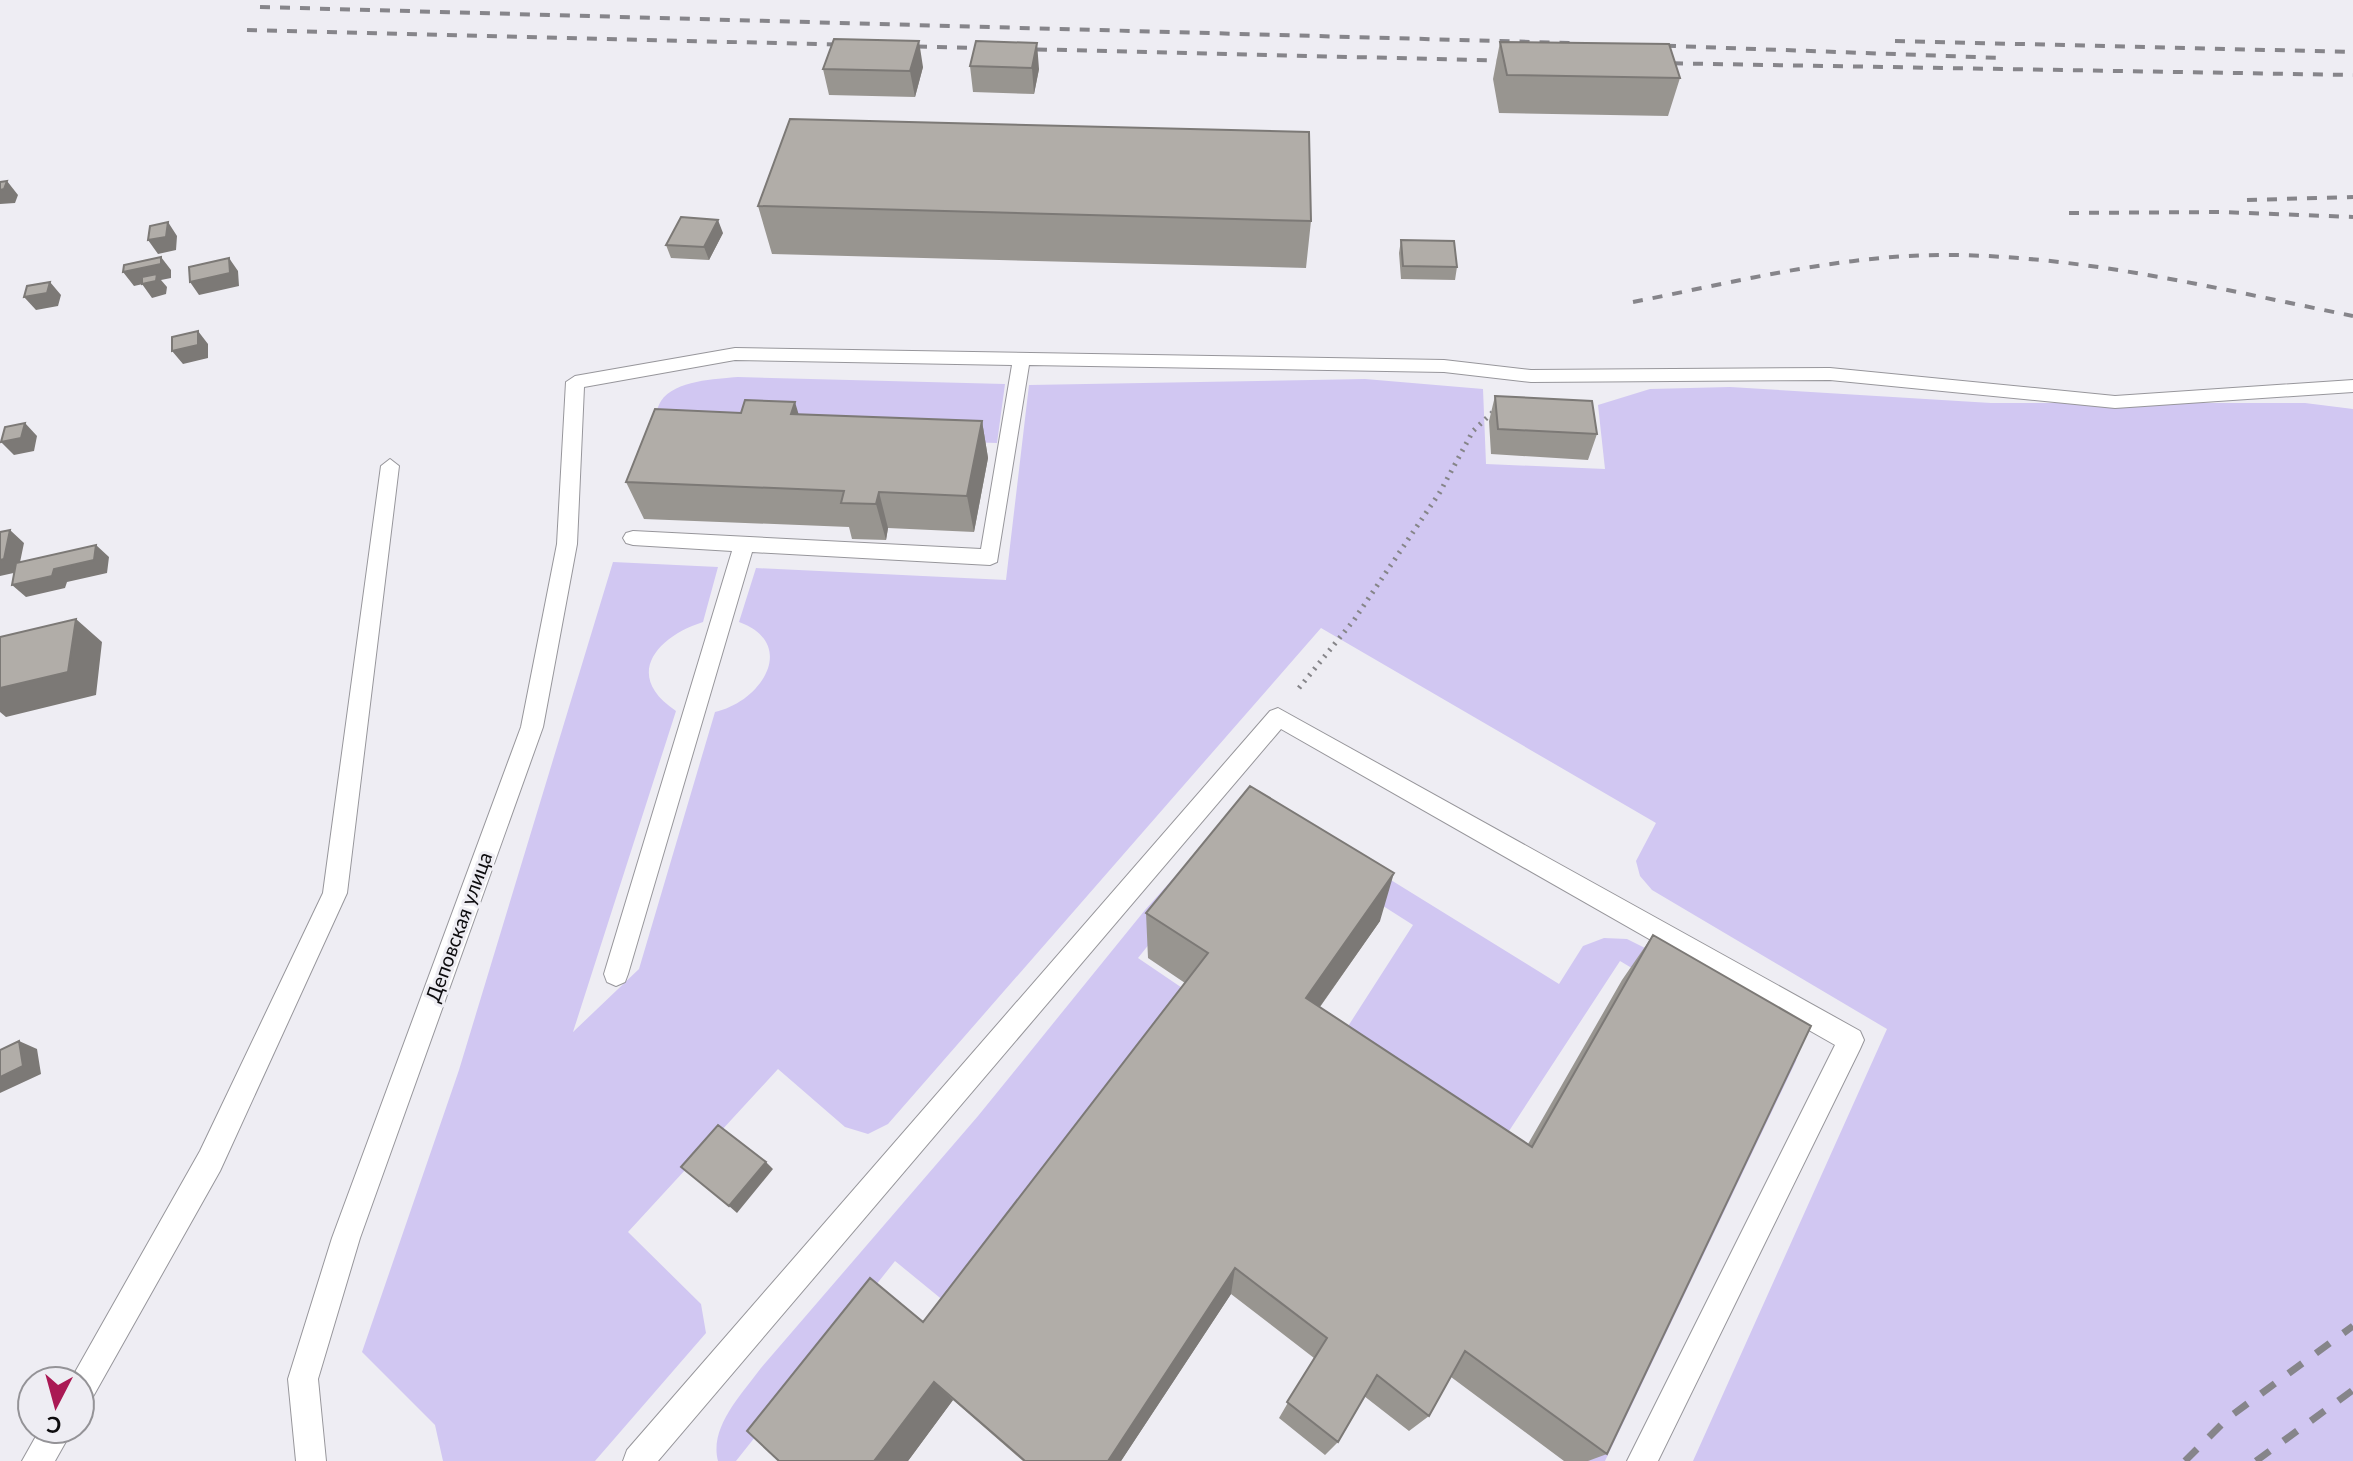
<svg xmlns="http://www.w3.org/2000/svg" width="2353" height="1461" viewBox="0 0 2353 1461" font-family="Lato,sans-serif">
<style>
.green{fill:#d1c7f2}
.lines{fill:none;stroke-linecap:round;stroke-linejoin:round}
.service-casing{stroke:#97969b;stroke-width:2}
.path{stroke:#868589;stroke-width:5;stroke-dasharray:2 6;stroke-linecap:butt}
.service{fill:#fff;fill-rule:evenodd}
.rail-far1{stroke:#86858a;stroke-width:4;stroke-dasharray:10 10;stroke-linecap:butt}
.rail{stroke:#86858a;stroke-width:7;stroke-dasharray:17 17;stroke-linecap:butt}
.wall{fill:#989590}
.shaded-wall{fill:#7c7976}
.building{fill:#b1ada8;stroke:#7c7976;stroke-width:2}
.labels{text-anchor:middle;stroke-width:6;stroke-linejoin:round;paint-order:stroke}
.street-label{font-size:20px;fill:#0d0c0e;stroke:#eeedf3}
</style>
<rect width="100%" height="100%" fill="#eeedf3"/>
<!-- green -->
<path class="green" d="M 738,377 L 1005,384 L 997,443 L 651,431 C 654,422 656,409 661,401 C 675,380 716,379 738,377 Z
M 1365,379 L 1483,389 L 1486,464 L 1605,469 L 1598,405 L 1650,389 L 1730,387 L 1991,403 L 2305,403 L 2353,409 L 2353,1461 L 1693,1461 L 1887,1029 L 1652,890 L 1640,876 L 1636,861 L 1656,823 L 1321,628 L 888,1124 L 868,1134 L 845,1127 L 778,1069 L 628,1232 L 701,1304 L 706,1333 L 595,1461 L 443,1461 L 435,1425 L 362,1352 L 459,1070 L 613,562 L 718,567 L 703,622 C 656,637 623,676 676,711 L 573,1032 L 639,969 L 715,712 C 761,702 799,644 739,622 L 756,568 L 1006,580 L 1029,385 Z
M 1221,825 L 1310,830 L 1559,984 L 1583,946 L 1604,938 L 1627,939 L 1665,958 L 1798,1047 L 1796,1061 L 1605,1461 L 1582,1461 L 1779,1056 L 1620,961 L 1494,1154 L 1336,1045 L 1413,925 L 1267,832 L 1235,837 L 1138,958 L 1194,996 L 950,1306 L 895,1261 L 736,1461 L 718,1461 C 709,1427 742,1394 761,1368 L 978,1116 L 1145,910 Z"/>
<g class="lines">
<!-- service casing -->
<g class="service-casing">
<path id="service" d="M 735,348 L 1444,360 L 1531,370 L 1830,368 L 2115,396 L 2353,380 L 2353,392 L 2115,408 L 1830,380 L 1531,382 L 1444,372 L 1029,365 L 997,562 L 990,565 L 752,552 L 628,974 L 625,982 L 616,986 L 607,982 L 604,974 L 732,551 L 633,545 L 626,543 L 623,538 L 626,533 L 633,531 L 981,549 L 1012,365 L 735,360 L 584,387 L 577,544 L 543,727 L 360,1238 L 318,1379 L 326,1461 L 296,1461 L 288,1379 L 332,1238 L 521,727 L 557,544 L 566,382 L 575,376 Z
M 390,459 L 399,466 L 347,893 L 220,1171 L 90,1402 L 80,1407 L 80,1381 L 70,1381 L 200,1151 L 323,893 L 381,466 Z
M 1278,708 L 1860,1031 L 1864,1040 L 1860,1049 L 1658,1461 L 1627,1461 L 1835,1045 L 1281,729 L 658,1461 L 623,1461 L 627,1450 L 1270,711 Z
M 40,1429 L 73,1429 L 55,1461 L 22,1461 Z"/>
</g>
<!-- path -->
<path class="path" d="M 1299,688 L 1354,620 L 1440,492 L 1473,431 L 1495,410"/>
<!-- service -->
<use href="#service" class="service"/>
<!-- rail-far1 -->
<path class="rail-far1" d="M 260,7 L 1570,43
M 247,30 L 853,45
M 1895,41 L 2353,52
M 1646,45 L 2002,58
M 897,46 L 1517,61
M 1653,63 L 2353,75
M 2247,200 L 2353,197
M 2069,213 L 2219,212 L 2353,217
M 1633,302 C 1736,282 1839,255 1945,255 C 2082,255 2219,289 2353,316"/>
<!-- rail -->
<path class="rail" d="M 2185,1461 L 2228,1418 L 2353,1326
M 2256,1461 L 2353,1390"/>
</g>
<!-- wall -->
<path class="wall" d="M 976,41 L 1039,69 L 1034,94 L 973,92 L 970,66 Z
M 1500,42 L 1680,78 L 1668,116 L 1499,113 L 1493,79 Z
M 923,67 L 915,97 L 829,95 L 823,69 Z
M 758,206 L 1311,221 L 1306,268 L 772,254 Z
M 723,233 L 709,260 L 671,258 L 666,245 Z
M 1401,240 L 1457,267 L 1455,280 L 1401,279 L 1399,253 Z
M 1495,396 L 1597,434 L 1588,460 L 1491,454 L 1489,421 Z
M 741,413 L 982,421 L 988,458 L 974,532 L 888,528 L 886,540 L 852,539 L 849,527 L 644,519 L 626,482 Z
M 1146,913 L 1380,921 L 1320,1007 L 1528,1144 L 1622,980 L 1653,935 L 1607,1454 L 1588,1461 L 1564,1461 L 1451,1377 L 1429,1416 L 1409,1431 L 1364,1396 L 1338,1442 L 1325,1455 L 1279,1418 L 1314,1358 L 1231,1294 L 1121,1461 L 1023,1461 L 953,1400 L 908,1461 L 923,1322 L 1185,983 L 1148,958 Z"/>
<!-- shaded-wall -->
<path class="shaded-wall" d="M 919,41 L 923,67 L 915,97 L 910,71 Z
M 1037,43 L 1039,69 L 1034,94 L 1032,68 Z
M 7,181 L 18,195 L 15,203 L 0,204 L 0,190 Z
M 718,220 L 723,233 L 709,260 L 704,247 Z
M 168,222 L 177,236 L 176,250 L 158,254 L 148,240 Z
M 161,257 L 171,270 L 171,278 L 161,280 L 167,287 L 166,294 L 152,298 L 142,284 L 156,281 L 134,286 L 123,272 Z
M 229,258 L 238,271 L 239,286 L 199,295 L 190,282 Z
M 50,282 L 61,295 L 58,306 L 36,310 L 24,297 Z
M 198,331 L 208,344 L 208,358 L 183,364 L 172,351 Z
M 795,402 L 806,439 L 791,414 Z
M 982,421 L 988,458 L 974,532 L 967,496 Z
M 25,423 L 37,436 L 34,451 L 14,455 L 1,442 Z
M 879,492 L 888,528 L 886,540 L 876,504 Z
M 10,530 L 24,543 L 18,572 L 0,576 L 0,560 Z
M 96,545 L 109,557 L 107,573 L 67,582 L 65,588 L 26,597 L 12,585 L 54,569 Z
M 76,619 L 102,642 L 96,695 L 6,717 L 0,712 L 0,688 Z
M 1394,873 L 1380,921 L 1297,1039 L 1306,998 Z
M 19,1041 L 37,1049 L 41,1074 L 0,1093 L 0,1077 Z
M 766,1162 L 773,1169 L 737,1213 L 729,1206 Z
M 1235,1268 L 1231,1294 L 1121,1461 L 1108,1461 Z
M 934,1382 L 953,1400 L 908,1461 L 874,1461 Z"/>
<!-- building -->
<path class="building" d="M 834,39 L 919,41 L 910,71 L 823,69 Z
M 976,41 L 1037,43 L 1032,68 L 970,66 Z
M 1500,42 L 1669,44 L 1680,78 L 1507,75 Z
M 790,119 L 1309,132 L 1311,221 L 758,206 Z
M 7,181 L 4,189 L 0,190 L 0,182 Z
M 681,217 L 718,220 L 704,247 L 666,245 Z
M 168,222 L 166,237 L 148,240 L 150,226 Z
M 1401,240 L 1454,241 L 1457,267 L 1403,266 Z
M 161,257 L 161,264 L 123,272 L 124,265 Z
M 229,258 L 230,273 L 190,282 L 189,267 Z
M 157,274 L 156,281 L 142,284 L 142,277 Z
M 50,282 L 47,293 L 24,297 L 27,286 Z
M 198,331 L 198,345 L 172,351 L 172,337 Z
M 1495,396 L 1592,401 L 1597,434 L 1498,429 Z
M 745,400 L 795,402 L 791,414 L 982,421 L 967,496 L 879,492 L 876,504 L 841,503 L 844,491 L 626,482 L 655,409 L 741,413 Z
M 25,423 L 21,438 L 1,442 L 5,427 Z
M 10,530 L 4,559 L 0,560 L 0,532 Z
M 96,545 L 94,560 L 54,569 L 52,576 L 12,585 L 16,563 Z
M 76,619 L 68,672 L 0,688 L 0,637 Z
M 1250,786 L 1394,873 L 1306,998 L 1532,1147 L 1653,935 L 1811,1026 L 1607,1454 L 1465,1351 L 1429,1416 L 1377,1375 L 1338,1442 L 1287,1402 L 1327,1338 L 1235,1268 L 1108,1461 L 1025,1461 L 934,1382 L 874,1461 L 779,1461 L 747,1431 L 870,1278 L 923,1322 L 1208,953 L 1146,913 Z
M 19,1041 L 23,1066 L 0,1077 L 0,1050 Z
M 718,1125 L 766,1162 L 729,1206 L 681,1167 Z"/>
<g class="labels">
<!-- street labels -->
<g class="street-label">
<text transform="translate(459 927) rotate(-70)" y="7">Деповская улица</text>
</g>
</g>
<!-- north arrow -->
<g transform="translate(56 1405) rotate(186)"><circle r="38" fill="#eeedf3" stroke="#949397" stroke-width="2"/>
<path d="M0-6L14 30L0 20L-14 30Z" fill="#aa1954"/>
<text y="-12" font-size="22" font-weight="bold" text-anchor="middle" fill="#0d0c0e">С</text>
</g>
</svg>
